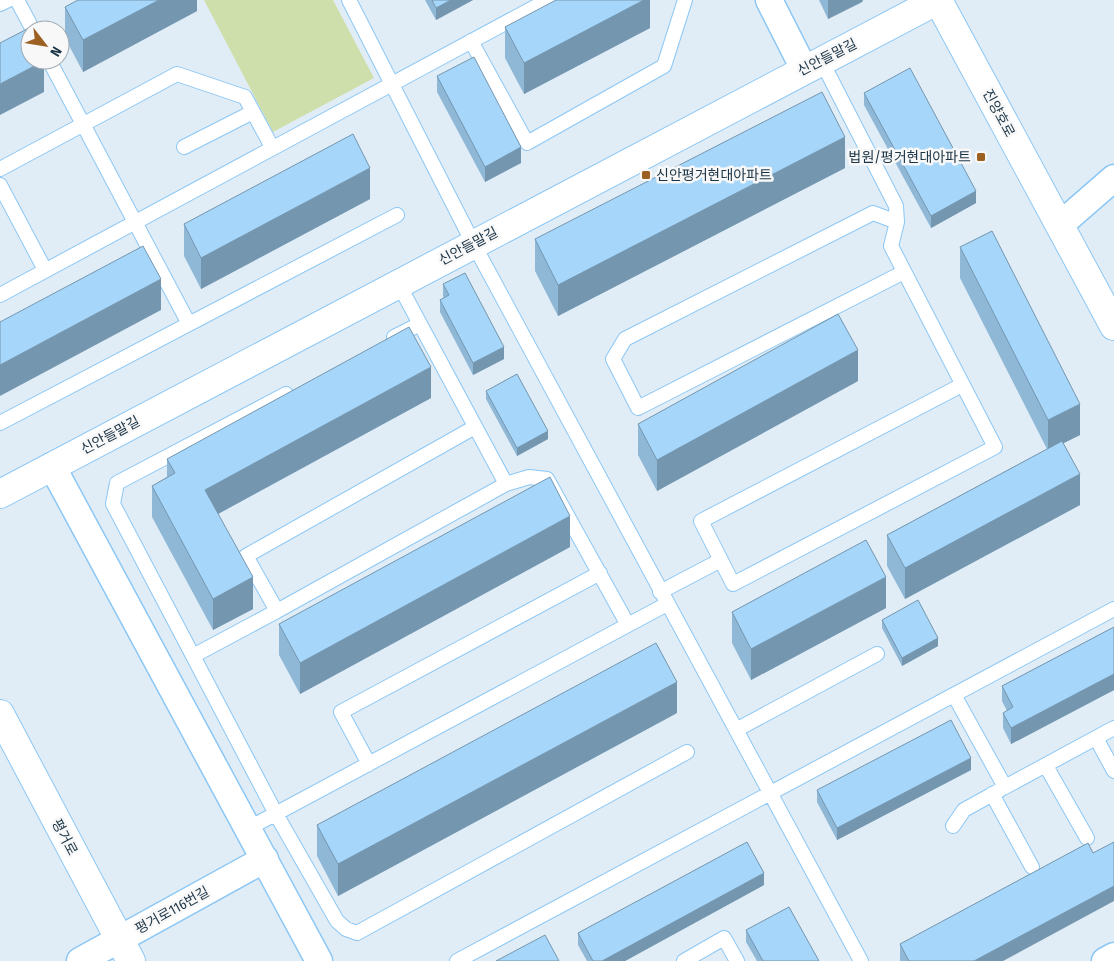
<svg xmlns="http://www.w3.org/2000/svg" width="1114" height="961" viewBox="0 0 1114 961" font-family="'Fira Sans Condensed','Noto Sans KR',sans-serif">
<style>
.park{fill:#cfdfab}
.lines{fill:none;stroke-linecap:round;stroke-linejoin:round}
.service-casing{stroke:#8bc7f5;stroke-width:16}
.minor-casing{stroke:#8bc7f5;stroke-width:29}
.tertiary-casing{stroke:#8bc7f5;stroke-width:30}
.service{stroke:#fff;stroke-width:14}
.minor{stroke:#fff;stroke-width:26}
.tertiary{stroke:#fff;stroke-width:28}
.wall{fill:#8fb8d7}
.shaded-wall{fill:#7496af}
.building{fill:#a6d6fa;stroke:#7496af}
.poi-dot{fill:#9c6023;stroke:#f8f8f8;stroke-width:2}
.labels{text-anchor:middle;stroke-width:5;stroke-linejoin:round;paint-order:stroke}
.street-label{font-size:14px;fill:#1b3446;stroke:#f8f8f8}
.poi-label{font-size:14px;fill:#1b3446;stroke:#f8f8f8;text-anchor:end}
</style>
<rect width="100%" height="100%" fill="#e1edf6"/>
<!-- park -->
<path class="park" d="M 204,0 L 333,0 L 374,78 L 273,132 Z"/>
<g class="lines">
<!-- service casing -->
<g class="service-casing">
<path id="service" d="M 17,0 L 33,30
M 349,0 L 473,243 L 861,961
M 0,4 L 8,0
M 471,41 L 527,143 L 664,66 L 685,0
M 49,60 L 189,324
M 821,60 L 896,206 L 897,222 L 891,246 L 995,447 L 733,584 L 701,521 L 962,385
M 184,147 L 253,112
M 0,169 L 177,74 L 245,97 L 272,147
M 0,185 L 45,270
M 897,222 L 873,213 L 625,339 L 613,359 L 638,408 L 904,272
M 398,283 L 506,484
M 0,295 L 548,0
M 394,337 L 420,324
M 0,423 L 397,215
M 475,427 L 246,556 L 277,611 L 506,484 L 529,477 L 547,479 L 628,625
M 660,592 L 721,560
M 277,611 L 193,656 L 113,504 L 117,483 L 286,394
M 193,656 L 276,814 L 337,921 L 346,929 L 357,933 L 687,752
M 954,695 L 1005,787 L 1114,728
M 736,730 L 877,654
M 1096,738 L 1114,771
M 369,764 L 341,712 L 600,573
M 1046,766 L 1087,838
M 992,794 L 1032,867
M 953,826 L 964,810 L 1000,790
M 249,828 L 667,604
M 457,961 L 1114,609
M 684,961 L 724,938 L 737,961"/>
</g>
<!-- minor casing -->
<g class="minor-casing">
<path id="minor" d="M 769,0 L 804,69
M 1060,225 L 1114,178
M 52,466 L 319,961
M 80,961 L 265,859
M 1105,961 L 1114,956"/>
</g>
<!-- tertiary casing -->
<g class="tertiary-casing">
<path id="tertiary" d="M 938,0 L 1114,326
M 0,494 L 938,0
M 0,714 L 131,961"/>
</g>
<!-- service -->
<use href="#service" class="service"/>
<!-- minor -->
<use href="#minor" class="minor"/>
<!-- tertiary -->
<use href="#tertiary" class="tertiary"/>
</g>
<!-- wall -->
<path class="wall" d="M 197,0 L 197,11 L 83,72 L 65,38 L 65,7 Z
M 425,0 L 473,0 L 436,20 Z
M 650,0 L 650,28 L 524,94 L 505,58 L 505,27 Z
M 819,0 L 863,0 L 862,2 L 828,19 Z
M 437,76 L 521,163 L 485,182 L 437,92 Z
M 864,93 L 976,203 L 931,228 L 864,105 Z
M 845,168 L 558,316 L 535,271 L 535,239 Z
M 370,199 L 201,289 L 184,256 L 184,224 Z
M 960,247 L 1080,435 L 1063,443 L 1080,505 L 905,599 L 887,566 L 887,535 L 1047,449 L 960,278 Z
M 443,284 L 504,359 L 473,375 L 440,312 L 440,300 L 444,298 L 443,296 Z
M 858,381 L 657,491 L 638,455 L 638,424 Z
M 486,391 L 548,439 L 517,456 L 486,399 Z
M 431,398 L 218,514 L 253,609 L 213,630 L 152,517 L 152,486 L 167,477 L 167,459 Z
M 570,547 L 300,694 L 279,655 L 279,624 Z
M 886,608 L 751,680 L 732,643 L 732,612 Z
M 882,620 L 938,646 L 902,666 L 882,628 Z
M 1114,627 L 1114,690 L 1011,744 L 1003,728 L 1003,713 L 1007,711 L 1002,701 L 1002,686 Z
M 677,713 L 338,896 L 317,856 L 317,825 Z
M 971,770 L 837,840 L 817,802 L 817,790 Z
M 1093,853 L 1003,961 L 900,961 L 900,944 Z
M 764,885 L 625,961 L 587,961 L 578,945 L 578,933 Z
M 746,930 L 819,961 L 757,961 L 746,942 Z"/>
<!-- shaded-wall -->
<path class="shaded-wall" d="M 159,0 L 197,0 L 197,11 L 83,72 L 83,40 Z
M 451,0 L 473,0 L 436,20 L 436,8 Z
M 644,0 L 650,0 L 650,28 L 524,94 L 524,63 Z
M 828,0 L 863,0 L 862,2 L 828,19 Z
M 44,61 L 44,92 L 0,115 L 0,84 Z
M 845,137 L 845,168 L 558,316 L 558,285 Z
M 521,147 L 521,163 L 485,182 L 485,167 Z
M 370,168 L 370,199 L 201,289 L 201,258 Z
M 976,191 L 976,203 L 931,228 L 931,216 Z
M 161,279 L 161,310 L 0,396 L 0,365 Z
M 504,347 L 504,359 L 473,375 L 473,363 Z
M 858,350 L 858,381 L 657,491 L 657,460 Z
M 431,367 L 431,398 L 205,521 L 205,490 Z
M 1080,404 L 1080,435 L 1048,451 L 1048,420 Z
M 548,431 L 548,439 L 517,456 L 517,448 Z
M 1080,474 L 1080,505 L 905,599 L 905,568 Z
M 570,516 L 570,547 L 300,694 L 300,663 Z
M 253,577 L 253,609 L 213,630 L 213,599 Z
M 886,577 L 886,608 L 751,680 L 751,649 Z
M 938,638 L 938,646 L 902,666 L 902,658 Z
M 1114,674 L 1114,690 L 1011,744 L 1011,728 Z
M 677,682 L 677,713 L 338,896 L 338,864 Z
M 971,758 L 971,770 L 837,840 L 837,828 Z
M 764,873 L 764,885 L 625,961 L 602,961 Z
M 1114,886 L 1114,901 L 1003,961 L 974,961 Z"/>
<!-- building -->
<path class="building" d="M 78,0 L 159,0 L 83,40 L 65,7 Z
M 432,0 L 451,0 L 436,8 Z
M 556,0 L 644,0 L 524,63 L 505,27 Z
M 27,29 L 30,34 L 30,60 L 44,60 L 44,61 L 0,84 L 0,43 Z
M 474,57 L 521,147 L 485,167 L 437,76 Z
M 910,68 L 976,191 L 931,216 L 864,93 Z
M 822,92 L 845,137 L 558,285 L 535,239 Z
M 353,134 L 370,168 L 201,258 L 184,224 Z
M 992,231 L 1080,404 L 1048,420 L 960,247 Z
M 143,246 L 161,279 L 0,365 L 0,322 Z
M 465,273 L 504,347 L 473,363 L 440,300 L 449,295 L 443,284 Z
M 838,314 L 858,350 L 657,460 L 638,424 Z
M 409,327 L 431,367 L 205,490 L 253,577 L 213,599 L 152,486 L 175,473 L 167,459 Z
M 517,374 L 548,431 L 517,448 L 486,391 Z
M 1062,441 L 1080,474 L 905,568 L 887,535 Z
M 550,477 L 570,516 L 300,663 L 279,624 Z
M 866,540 L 886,577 L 751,649 L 732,612 Z
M 918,600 L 938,638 L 902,658 L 882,620 Z
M 1114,627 L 1114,674 L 1011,728 L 1003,713 L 1013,707 L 1002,686 Z
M 656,643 L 677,682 L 338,864 L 317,825 Z
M 951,720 L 971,758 L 837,828 L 817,790 Z
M 747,842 L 764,873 L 602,961 L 593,961 L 578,933 Z
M 1114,842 L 1114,886 L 974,961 L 909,961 L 900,944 L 1088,843 L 1093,853 Z
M 789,907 L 819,961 L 763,961 L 746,930 Z
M 545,935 L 559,961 L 496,961 Z"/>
<!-- markers -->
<g class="poi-dot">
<rect x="976" y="152" width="10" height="10" rx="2.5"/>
<rect x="641" y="170" width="10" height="10" rx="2.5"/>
</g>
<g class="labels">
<!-- street labels -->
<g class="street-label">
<text transform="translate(827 57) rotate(-27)" y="5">신안들말길</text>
<text transform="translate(999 113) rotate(62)" y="5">진양호로</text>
<text transform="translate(468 246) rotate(-28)" y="5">신안들말길</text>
<text transform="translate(110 435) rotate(-28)" y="5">신안들말길</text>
<text transform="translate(65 837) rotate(62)" y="5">평거로</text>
<text transform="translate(172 910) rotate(-29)" y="5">평거로116번길</text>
</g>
<!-- poi labels -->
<g class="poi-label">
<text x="971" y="162">법원/평거현대아파트</text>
<text x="656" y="180" text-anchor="start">신안평거현대아파트</text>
</g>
</g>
<!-- north arrow -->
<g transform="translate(45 45) rotate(121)"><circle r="24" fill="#f8f8f8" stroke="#a0aab1"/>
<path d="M0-4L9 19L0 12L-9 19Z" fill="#9c6023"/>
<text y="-8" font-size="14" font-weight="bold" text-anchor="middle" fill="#1b3446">N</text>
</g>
</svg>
